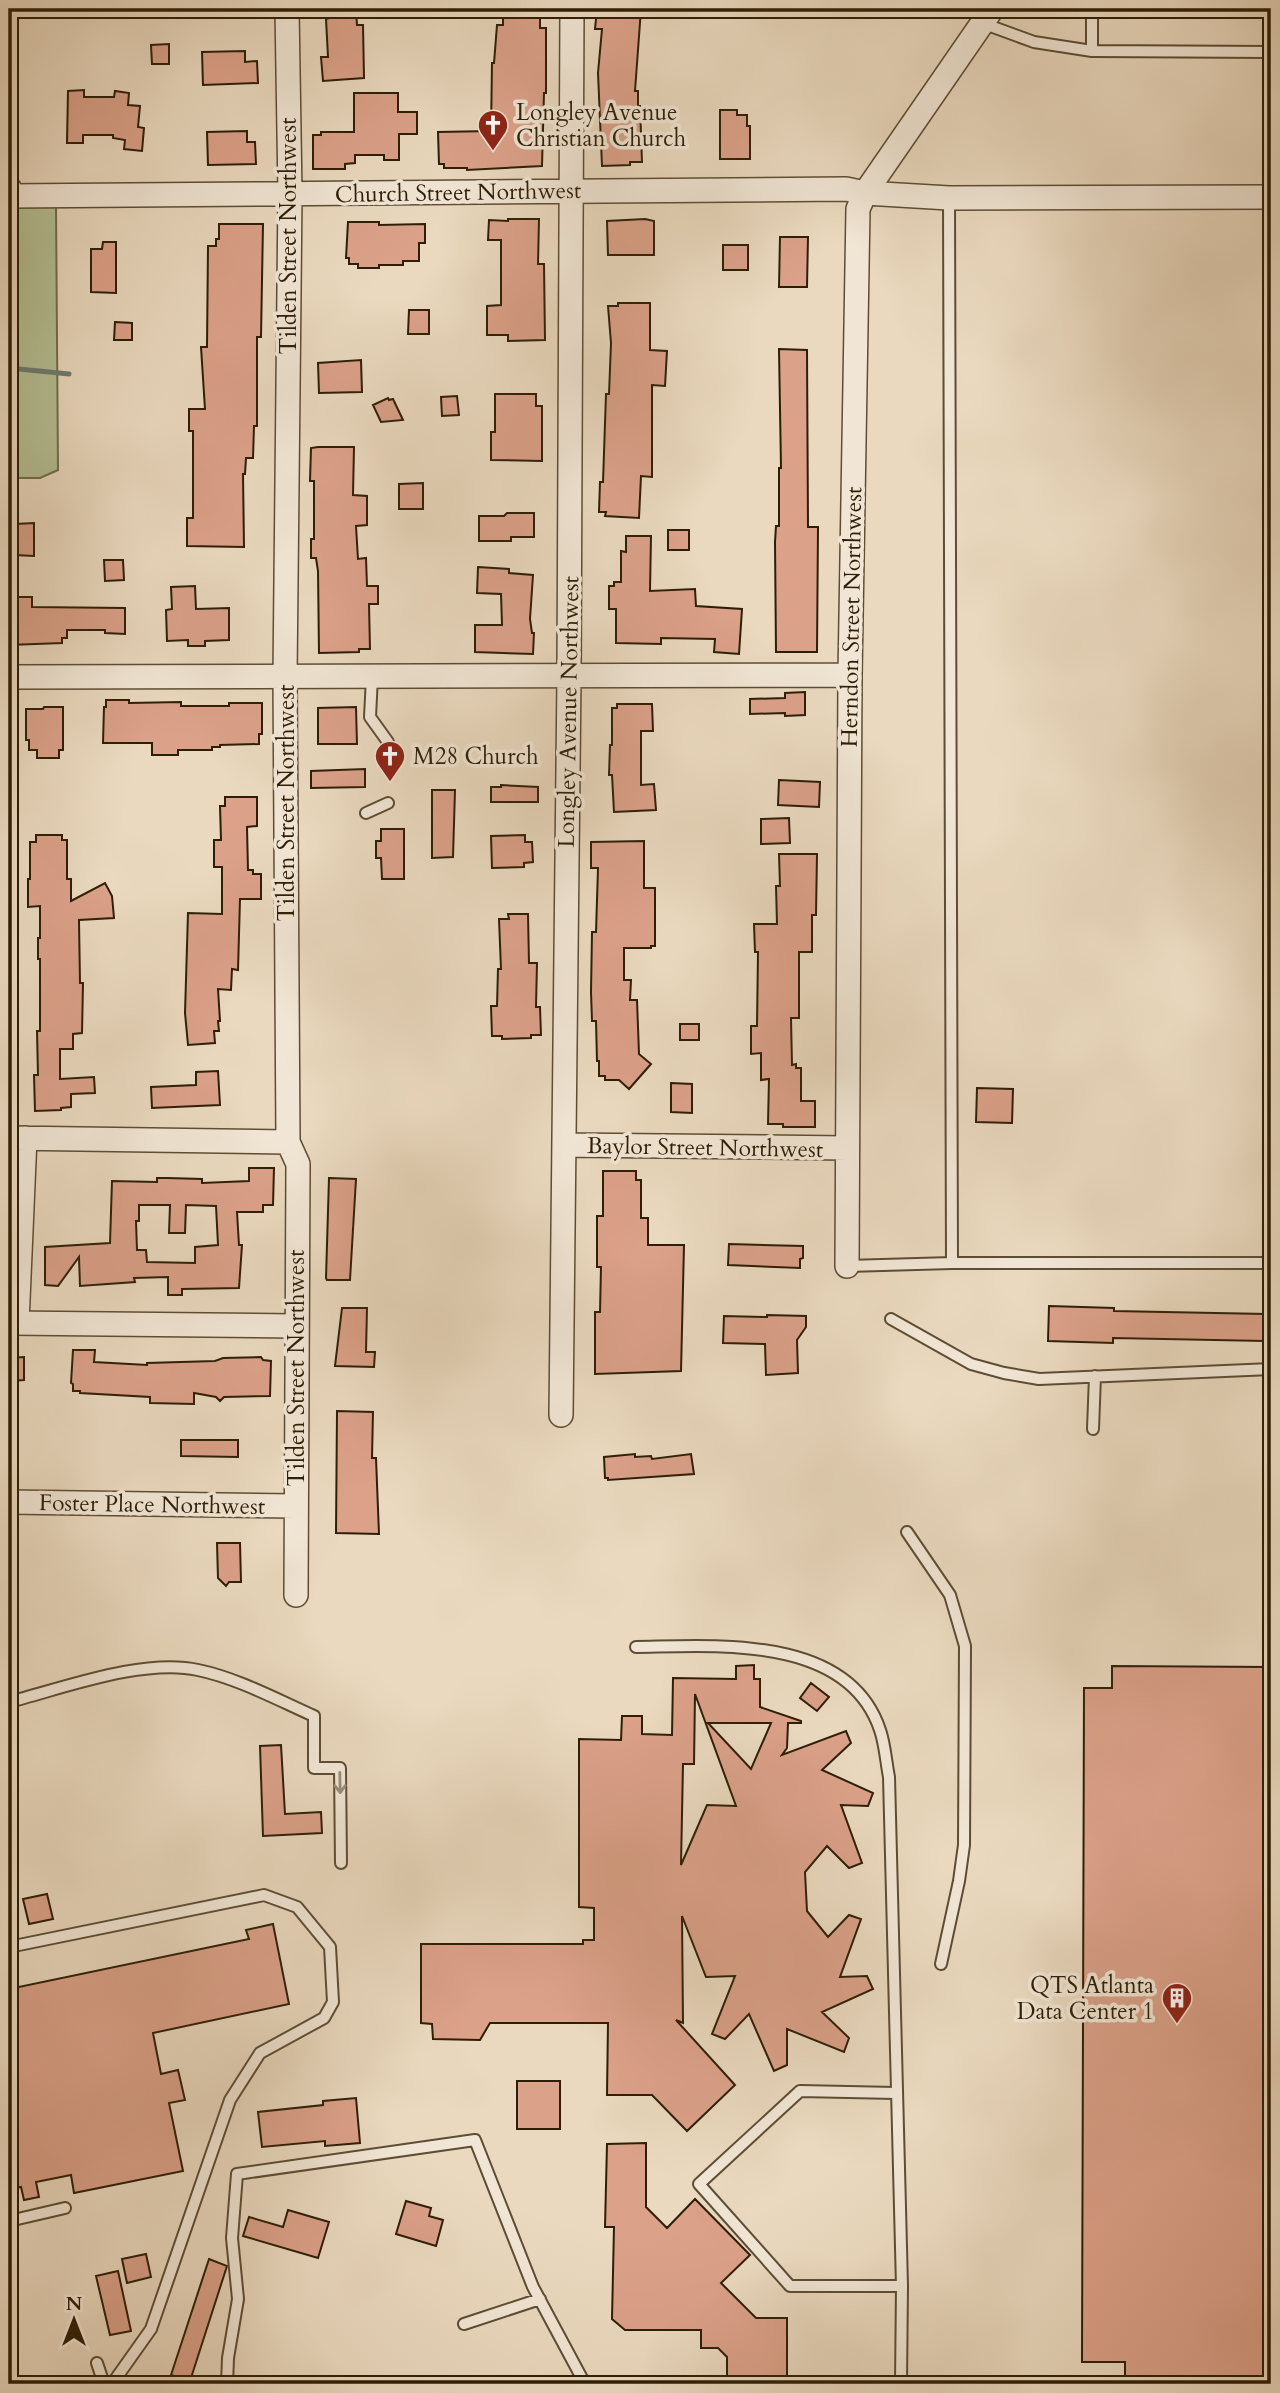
<svg xmlns="http://www.w3.org/2000/svg" width="1280" height="2393" viewBox="0 0 1280 2393" font-family="Cardo,serif">
<style>
.green{fill:#b4c094;stroke:#716f4d;stroke-width:2}
.lines{fill:none;stroke-linecap:round;stroke-linejoin:round}
.stream{stroke:#6f7b72;stroke-width:5}
.building{fill:#dba189;stroke:#2e1e06;stroke-width:2;fill-rule:evenodd}
.lane-casing{stroke:#5d4d34;stroke-width:14}
.street-casing{stroke:#5d4d34;stroke-width:26}
.lane{stroke:#f1e6d5;stroke-width:10}
.street{stroke:#f1e6d5;stroke-width:23}
.oneway{stroke:#998c78}
.labels{text-anchor:middle;stroke-width:7;stroke-linejoin:round;paint-order:stroke}
.poi-label{font-size:23px;fill:#2e1e06;stroke:#f1e6d5;text-anchor:start}
.street-label{font-size:23px;fill:#2e1e06;stroke:#f1e6d5}
</style>
<rect width="100%" height="100%" fill="#ead9bf"/>
<filter id="stains"><feTurbulence type="fractalNoise" baseFrequency=".00286" numOctaves="4"/><feColorMatrix values="0 0 0 0 .2 0 0 0 0 .09 0 0 0 0 .02 0 0 0 .5 -.17"/></filter>
<radialGradient id="worn" r=".72"><stop offset=".6" stop-color="#630" stop-opacity="0"/><stop offset="1" stop-color="#630" stop-opacity=".3"/></radialGradient>
<!-- green -->
<path class="green" d="M 9,206 L 56,206 L 58,470 L 40,478 L 9,478 Z"/>
<g class="lines">
<!-- stream -->
<path class="stream" d="M 9,368 L 69,374"/>
</g>
<!-- building -->
<path class="building" d="M 503,9 L 540,9 L 540,28 L 546,28 L 546,93 L 544,93 L 542,166 L 467,170 L 467,168 L 444,168 L 444,164 L 439,164 L 438,132 L 491,131 L 492,63 L 494,63 L 497,25 L 503,25 Z
M 597,9 L 641,9 L 635,91 L 638,91 L 638,106 L 640,106 L 642,162 L 630,162 L 630,165 L 602,166 L 598,73 L 602,29 L 595,29 Z
M 356,11 L 357,25 L 363,25 L 364,78 L 323,81 L 321,57 L 328,57 L 326,19 L 329,18 L 329,12 Z
M 169,44 L 169,64 L 152,64 L 151,45 Z
M 245,51 L 245,62 L 257,61 L 258,83 L 203,85 L 202,52 Z
M 84,90 L 84,97 L 114,97 L 115,91 L 129,93 L 128,105 L 140,106 L 138,127 L 144,128 L 142,151 L 124,149 L 125,140 L 113,138 L 113,135 L 83,135 L 83,143 L 67,143 L 68,91 Z
M 354,93 L 398,93 L 398,112 L 417,112 L 417,134 L 399,134 L 399,160 L 384,160 L 384,155 L 355,155 L 355,163 L 345,164 L 345,169 L 313,169 L 313,135 L 321,135 L 321,132 L 354,132 Z
M 720,110 L 737,110 L 737,115 L 747,115 L 747,126 L 750,126 L 750,159 L 720,159 Z
M 247,131 L 247,142 L 255,142 L 256,164 L 208,165 L 207,132 Z
M 508,219 L 539,219 L 538,264 L 544,264 L 545,340 L 508,341 L 508,335 L 487,335 L 487,306 L 501,305 L 501,240 L 488,240 L 489,220 L 508,221 Z
M 645,219 L 654,221 L 654,255 L 608,255 L 607,221 Z
M 348,222 L 379,222 L 379,225 L 425,224 L 425,243 L 419,243 L 419,261 L 403,261 L 403,265 L 379,265 L 379,268 L 358,268 L 358,264 L 349,264 L 349,258 L 346,258 Z
M 219,224 L 263,224 L 261,337 L 257,337 L 257,426 L 254,426 L 253,458 L 246,458 L 245,474 L 243,474 L 244,547 L 187,546 L 187,518 L 193,518 L 193,431 L 189,431 L 189,409 L 205,409 L 201,347 L 207,347 L 208,246 L 216,246 L 216,239 L 219,239 Z
M 780,237 L 808,237 L 807,287 L 779,287 Z
M 103,242 L 116,242 L 116,293 L 91,292 L 91,249 L 102,249 Z
M 723,245 L 748,245 L 748,270 L 723,270 Z
M 618,303 L 650,303 L 650,350 L 667,351 L 665,386 L 652,385 L 652,477 L 641,476 L 639,518 L 605,516 L 606,512 L 599,512 L 600,482 L 603,482 L 606,394 L 609,394 L 611,343 L 608,306 L 618,306 Z
M 409,310 L 429,310 L 429,334 L 408,334 Z
M 115,322 L 132,323 L 132,340 L 114,340 Z
M 779,349 L 807,350 L 808,527 L 818,527 L 817,652 L 776,652 L 775,542 L 776,526 L 779,526 L 779,468 L 781,468 Z
M 361,360 L 362,392 L 319,393 L 318,363 Z
M 495,394 L 536,394 L 536,406 L 542,406 L 542,461 L 491,460 L 491,432 L 495,432 Z
M 457,396 L 459,415 L 442,416 L 441,397 Z
M 388,398 L 389,400 L 393,399 L 403,420 L 381,422 L 373,405 Z
M 318,447 L 354,447 L 353,495 L 367,496 L 367,525 L 356,526 L 358,559 L 366,558 L 367,586 L 378,586 L 378,604 L 369,604 L 370,649 L 359,649 L 359,652 L 319,653 L 318,571 L 316,558 L 311,558 L 311,539 L 314,539 L 314,481 L 310,481 L 311,448 Z
M 423,483 L 423,509 L 399,509 L 399,484 Z
M 507,513 L 534,513 L 534,537 L 511,537 L 511,541 L 479,541 L 479,516 L 504,516 Z
M 34,523 L 34,556 L 14,555 L 15,524 Z
M 668,530 L 689,530 L 689,550 L 668,550 Z
M 626,536 L 651,536 L 650,591 L 695,589 L 696,606 L 742,609 L 739,654 L 714,652 L 715,639 L 661,638 L 661,644 L 616,643 L 616,609 L 609,609 L 609,586 L 614,586 L 614,582 L 621,582 L 621,551 L 626,552 Z
M 104,560 L 123,560 L 124,580 L 105,581 Z
M 478,567 L 509,569 L 509,573 L 533,575 L 530,619 L 532,633 L 534,633 L 533,654 L 475,652 L 475,625 L 502,625 L 501,594 L 477,593 Z
M 195,586 L 196,609 L 229,608 L 229,640 L 205,641 L 205,646 L 188,646 L 188,640 L 167,641 L 166,610 L 172,609 L 171,587 Z
M 9,597 L 32,597 L 32,607 L 125,608 L 125,634 L 105,633 L 105,630 L 67,630 L 67,638 L 62,638 L 62,643 L 9,645 Z
M 805,692 L 805,715 L 785,716 L 785,713 L 750,714 L 750,699 L 785,698 L 785,693 Z
M 106,700 L 129,700 L 129,703 L 181,702 L 181,706 L 229,706 L 229,703 L 262,703 L 262,734 L 259,734 L 259,744 L 220,745 L 220,747 L 212,747 L 212,750 L 178,750 L 178,755 L 152,755 L 152,743 L 103,743 L 104,707 L 106,707 Z
M 617,704 L 652,704 L 653,731 L 641,731 L 641,785 L 654,784 L 656,810 L 614,812 L 612,775 L 609,775 L 610,745 L 612,745 L 612,708 L 617,708 Z
M 44,707 L 63,707 L 63,750 L 59,750 L 59,758 L 37,758 L 37,750 L 29,750 L 29,740 L 26,740 L 26,709 L 43,709 Z
M 356,707 L 357,744 L 318,744 L 318,708 Z
M 365,769 L 365,787 L 311,788 L 311,771 Z
M 779,780 L 820,782 L 819,807 L 778,805 Z
M 501,785 L 538,787 L 538,802 L 491,802 L 491,787 L 501,787 Z
M 432,790 L 455,790 L 453,857 L 432,858 Z
M 225,797 L 257,797 L 257,826 L 247,827 L 248,870 L 253,870 L 253,874 L 261,874 L 261,899 L 240,899 L 238,970 L 232,969 L 231,990 L 218,989 L 220,1021 L 218,1021 L 219,1031 L 214,1031 L 215,1043 L 188,1045 L 185,1013 L 188,913 L 222,914 L 222,867 L 214,867 L 214,840 L 221,840 L 220,806 L 225,806 Z
M 789,818 L 790,843 L 761,844 L 761,819 Z
M 381,829 L 404,829 L 404,879 L 382,879 L 381,858 L 376,858 L 376,841 L 381,841 Z
M 36,835 L 62,835 L 62,840 L 67,840 L 67,879 L 71,879 L 71,901 L 105,883 L 112,896 L 114,918 L 79,920 L 80,983 L 83,983 L 82,1033 L 73,1034 L 73,1049 L 60,1049 L 60,1079 L 94,1077 L 95,1093 L 71,1094 L 71,1107 L 61,1108 L 61,1110 L 35,1111 L 34,1075 L 38,1075 L 37,1031 L 40,1031 L 40,959 L 38,959 L 38,938 L 40,938 L 40,906 L 28,907 L 28,879 L 30,879 L 30,842 L 36,842 Z
M 525,835 L 525,842 L 532,842 L 533,862 L 524,863 L 524,867 L 492,868 L 491,836 Z
M 644,841 L 644,888 L 655,888 L 655,946 L 651,946 L 651,948 L 624,948 L 624,980 L 631,980 L 630,1000 L 637,1000 L 639,1054 L 651,1064 L 629,1089 L 619,1080 L 605,1080 L 605,1076 L 599,1076 L 599,1061 L 597,1061 L 596,1021 L 592,1021 L 591,992 L 592,932 L 596,932 L 598,868 L 591,868 L 591,842 Z
M 779,854 L 817,854 L 816,915 L 812,915 L 812,952 L 799,952 L 799,1018 L 791,1018 L 792,1065 L 796,1064 L 796,1068 L 801,1068 L 801,1101 L 815,1101 L 815,1127 L 783,1127 L 783,1124 L 768,1124 L 769,1079 L 761,1080 L 761,1053 L 751,1054 L 751,1026 L 757,1026 L 758,952 L 755,952 L 754,924 L 777,924 L 776,886 L 780,886 Z
M 508,914 L 528,914 L 529,963 L 537,963 L 536,1007 L 540,1007 L 541,1035 L 531,1035 L 531,1038 L 502,1039 L 502,1036 L 492,1036 L 491,1006 L 497,1006 L 498,969 L 501,969 L 499,919 L 509,919 Z
M 680,1024 L 699,1024 L 699,1040 L 680,1040 Z
M 218,1071 L 220,1105 L 152,1108 L 151,1087 L 196,1085 L 196,1072 Z
M 671,1083 L 692,1084 L 692,1113 L 671,1112 Z
M 977,1088 L 1013,1089 L 1012,1123 L 976,1122 Z
M 249,1168 L 274,1168 L 273,1205 L 263,1205 L 263,1212 L 237,1212 L 239,1245 L 242,1245 L 239,1288 L 182,1289 L 182,1295 L 168,1295 L 168,1277 L 134,1278 L 135,1282 L 80,1286 L 79,1257 L 58,1286 L 45,1285 L 45,1247 L 110,1243 L 112,1181 L 157,1182 L 157,1178 L 167,1178 L 202,1179 L 202,1183 L 249,1181 ZM 139,1205 L 170,1205 L 169,1233 L 185,1233 L 186,1205 L 216,1206 L 218,1245 L 195,1247 L 195,1263 L 147,1262 L 146,1250 L 137,1250 L 136,1221 L 139,1221 Z
M 603,1171 L 636,1171 L 636,1180 L 641,1180 L 641,1218 L 648,1218 L 648,1245 L 684,1245 L 681,1371 L 595,1374 L 595,1312 L 600,1312 L 601,1267 L 597,1267 L 597,1216 L 603,1216 Z
M 329,1178 L 356,1179 L 350,1280 L 327,1280 L 326,1278 Z
M 729,1244 L 803,1246 L 803,1258 L 800,1259 L 800,1268 L 728,1265 Z
M 1049,1306 L 1114,1308 L 1114,1311 L 1266,1314 L 1265,1341 L 1113,1338 L 1113,1343 L 1048,1341 Z
M 342,1308 L 367,1308 L 366,1352 L 375,1352 L 374,1367 L 335,1366 Z
M 767,1315 L 806,1316 L 806,1327 L 797,1340 L 798,1373 L 766,1375 L 765,1344 L 723,1343 L 724,1316 L 767,1317 Z
M 73,1350 L 95,1350 L 94,1362 L 147,1365 L 147,1363 L 215,1361 L 223,1358 L 261,1357 L 263,1360 L 271,1361 L 270,1396 L 224,1397 L 220,1401 L 216,1397 L 194,1393 L 194,1404 L 150,1403 L 150,1397 L 80,1393 L 80,1391 L 73,1391 L 73,1384 L 71,1383 Z
M 24,1357 L 24,1380 L 9,1381 L 9,1358 Z
M 337,1411 L 373,1412 L 372,1458 L 376,1458 L 379,1534 L 336,1533 Z
M 181,1440 L 238,1440 L 238,1457 L 181,1456 Z
M 635,1454 L 635,1457 L 651,1456 L 652,1459 L 691,1454 L 694,1474 L 608,1480 L 608,1478 L 605,1478 L 604,1457 Z
M 217,1543 L 240,1543 L 241,1582 L 229,1582 L 226,1586 L 218,1578 Z
M 754,1665 L 754,1679 L 760,1679 L 760,1707 L 801,1721 L 801,1723 L 788,1723 L 787,1748 L 782,1755 L 846,1731 L 851,1743 L 822,1770 L 873,1793 L 868,1806 L 841,1805 L 862,1863 L 849,1868 L 827,1846 L 805,1872 L 807,1911 L 828,1937 L 849,1915 L 861,1919 L 840,1977 L 867,1976 L 873,1989 L 822,2012 L 849,2038 L 844,2052 L 787,2029 L 787,2065 L 774,2071 L 749,2014 L 725,2039 L 712,2034 L 735,1976 L 706,1977 L 682,1916 L 683,2023 L 676,2020 L 735,2085 L 687,2131 L 652,2095 L 607,2095 L 608,2023 L 490,2023 L 480,2040 L 433,2039 L 432,2024 L 421,2023 L 421,1944 L 583,1944 L 583,1940 L 594,1940 L 594,1908 L 579,1907 L 579,1739 L 621,1740 L 622,1716 L 642,1716 L 642,1734 L 672,1735 L 673,1678 L 736,1679 L 736,1666 ZM 695,1694 L 736,1806 L 707,1805 L 681,1865 L 683,1764 L 694,1764 ZM 708,1723 L 771,1723 L 751,1769 Z
M 1112,1666 L 1271,1667 L 1271,2384 L 1125,2384 L 1125,2362 L 1082,2362 L 1084,1688 L 1112,1688 Z
M 811,1683 L 829,1697 L 817,1711 L 800,1698 Z
M 281,1745 L 285,1814 L 321,1812 L 322,1833 L 263,1836 L 260,1746 Z
M 47,1894 L 53,1919 L 29,1924 L 23,1899 Z
M 273,1924 L 289,2004 L 153,2033 L 161,2074 L 178,2070 L 185,2100 L 169,2103 L 183,2171 L 74,2193 L 71,2175 L 36,2182 L 39,2197 L 24,2200 L 21,2187 L 9,2189 L 9,1989 L 249,1939 L 246,1930 Z
M 517,2081 L 560,2081 L 560,2129 L 517,2129 Z
M 356,2098 L 360,2143 L 325,2146 L 325,2141 L 262,2147 L 258,2112 L 323,2105 L 323,2101 Z
M 646,2143 L 646,2207 L 667,2228 L 695,2199 L 750,2255 L 721,2283 L 756,2318 L 787,2318 L 787,2384 L 727,2384 L 727,2357 L 718,2348 L 701,2348 L 701,2330 L 625,2330 L 612,2319 L 614,2227 L 605,2227 L 607,2144 Z
M 406,2201 L 431,2208 L 429,2216 L 443,2220 L 436,2246 L 396,2234 Z
M 288,2210 L 329,2222 L 318,2258 L 243,2236 L 249,2217 L 283,2227 Z
M 146,2254 L 151,2277 L 127,2283 L 122,2259 Z
M 209,2259 L 227,2266 L 190,2381 L 171,2375 Z
M 118,2271 L 131,2331 L 110,2335 L 96,2276 Z"/>
<g class="lines">
<!-- lane casing -->
<g class="lane-casing">
<path id="lane" d="M 982,23 L 1034,42 L 1092,51 L 1271,52
M 1092,51 L 1092,9
M 949,198 L 952,1263
M 372,677 L 370,717 L 388,742
M 366,813 L 388,803
M 847,1266 L 952,1263 L 1271,1263
M 891,1319 L 971,1364 L 1004,1373 L 1039,1379 L 1271,1369
M 1093,1429 L 1095,1376
M 907,1532 L 950,1595 L 965,1646 L 964,1845 L 959,1881 L 941,1964
M 636,1647 C 715,1646 848,1634 880,1730 C 885,1744 886,1762 889,1777 L 902,2286 L 901,2384
M 9,1702 C 64,1688 143,1658 198,1670 C 237,1678 278,1700 314,1716 L 314,1768 L 340,1768 L 341,1863
M 9,1947 L 264,1895 L 297,1907 L 330,1947 L 333,2002 L 324,2018 L 260,2053 L 230,2100 L 151,2329 L 112,2384
M 896,2093 L 800,2091 L 699,2184 L 790,2286 L 902,2286
M 9,2221 L 65,2208
M 464,2324 L 540,2299
M 97,2363 L 104,2384
M 43,2383 L 44,2384
M 227,2384 L 228,2358 L 238,2299 L 232,2238 L 237,2174 L 475,2140 L 533,2287 L 585,2384"/>
</g>
<!-- street casing -->
<g class="street-casing">
<path id="street" d="M 287,9 L 290,194 L 285,677 L 288,1142 L 298,1164 L 296,1595
M 9,188 L 9,196 L 846,189 L 865,193 L 949,198 L 1271,197
M 9,677 L 850,675
M 9,1138 L 288,1142
M 564,1145 L 847,1148
M 847,1266 L 850,675 L 858,209 L 865,193 L 992,9
M 9,1323 L 295,1326
M 17,1323 L 25,1138
M 561,1415 L 569,676 L 572,9
M 9,1502 L 295,1506"/>
</g>
<!-- lane -->
<use href="#lane" class="lane"/>
<!-- street -->
<use href="#street" class="street"/>
</g>
<!-- one-way arrows -->
<defs><path id="oneway-shaft" d="M-6 0H5M1.5-3L5.5 0L1.5 3" fill="none" stroke-width="1.6" stroke-linecap="round" stroke-linejoin="round" transform="scale(1.75)"/></defs>
<use class="oneway" href="#oneway-shaft" transform="translate(340 1783) rotate(89)"/>
<!-- icons -->
<defs>
<g id="church-pin" transform="scale(1.575)"><path d="M0 17L-7.5 6A9.5 9.5 0 1 1 7.5 6Z" fill="#8f2418" stroke="#f1e6d5"/><path d="M-1.2-6h2.4v3.5h3.3v2.4h-3.3V6h-2.4V-.1h-3.3v-2.4h3.3Z" fill="#fff"/></g>
<g id="building-pin" transform="scale(1.575)"><path d="M0 17L-7.5 6A9.5 9.5 0 1 1 7.5 6Z" fill="#8f2418" stroke="#f1e6d5"/><path d="M-4-6H4V6H1V3H-1V6H-4ZM-2.5-4.3h1.7v1.8h-1.7ZM.8-4.3h1.7v1.8H.8ZM-2.5-1h1.7V.8h-1.7ZM.8-1h1.7V.8H.8Z" fill="#fff"/></g>
</defs>
<g fill-rule="evenodd">
<use href="#church-pin" x="493" y="125"/>
<use href="#church-pin" x="390" y="756"/>
<use href="#building-pin" x="1177" y="1998"/>
</g>
<g class="labels">
<!-- poi labels -->
<g class="poi-label">
<text x="516" y="120">Longley Avenue<tspan x="516" dy="26">Christian Church</tspan></text>
<text x="413" y="764">M28 Church</text>
<text x="1154" y="1993" text-anchor="end">QTS Atlanta<tspan x="1154" dy="26">Data Center 1</tspan></text>
</g>
<!-- street labels -->
<g class="street-label">
<text transform="translate(458 192) rotate(-1)" y="8">Church Street Northwest</text>
<text transform="translate(288 236) rotate(-90)" y="8">Tilden Street Northwest</text>
<text transform="translate(851 617) rotate(-89)" y="8">Herndon Street Northwest</text>
<text transform="translate(568 712) rotate(-89)" y="8">Longley Avenue Northwest</text>
<text transform="translate(286 803) rotate(-90)" y="8">Tilden Street Northwest</text>
<text transform="translate(705 1147) rotate(1)" y="8">Baylor Street Northwest</text>
<text transform="translate(296 1368) rotate(-90)" y="8">Tilden Street Northwest</text>
<text transform="translate(152 1504) rotate(1)" y="8">Foster Place Northwest</text>
</g>
</g>
<!-- margin -->
<rect width="1280" height="2393" fill="none" stroke="#ead9bf" stroke-width="35"/>
<rect x="10" y="10" width="1259" height="2372" fill="none" stroke="#2e1e06" stroke-width="3.5"/>
<rect x="18" y="18" width="1245" height="2358" fill="none" stroke="#2e1e06" stroke-width="2"/>
<!-- north arrow -->
<g transform="translate(74 2320)" stroke="#f1e6d5" stroke-width="5" paint-order="stroke">
<path d="M0-5L12 26L0 18L-12 26Z" fill="#2e1e06"/>
<text y="-10" font-size="19" font-weight="bold" text-anchor="middle" fill="#2e1e06">N</text>
</g>
<rect width="100%" height="100%" filter="url(#stains)"/>
<rect width="100%" height="100%" fill="url(#worn)"/>
</svg>
